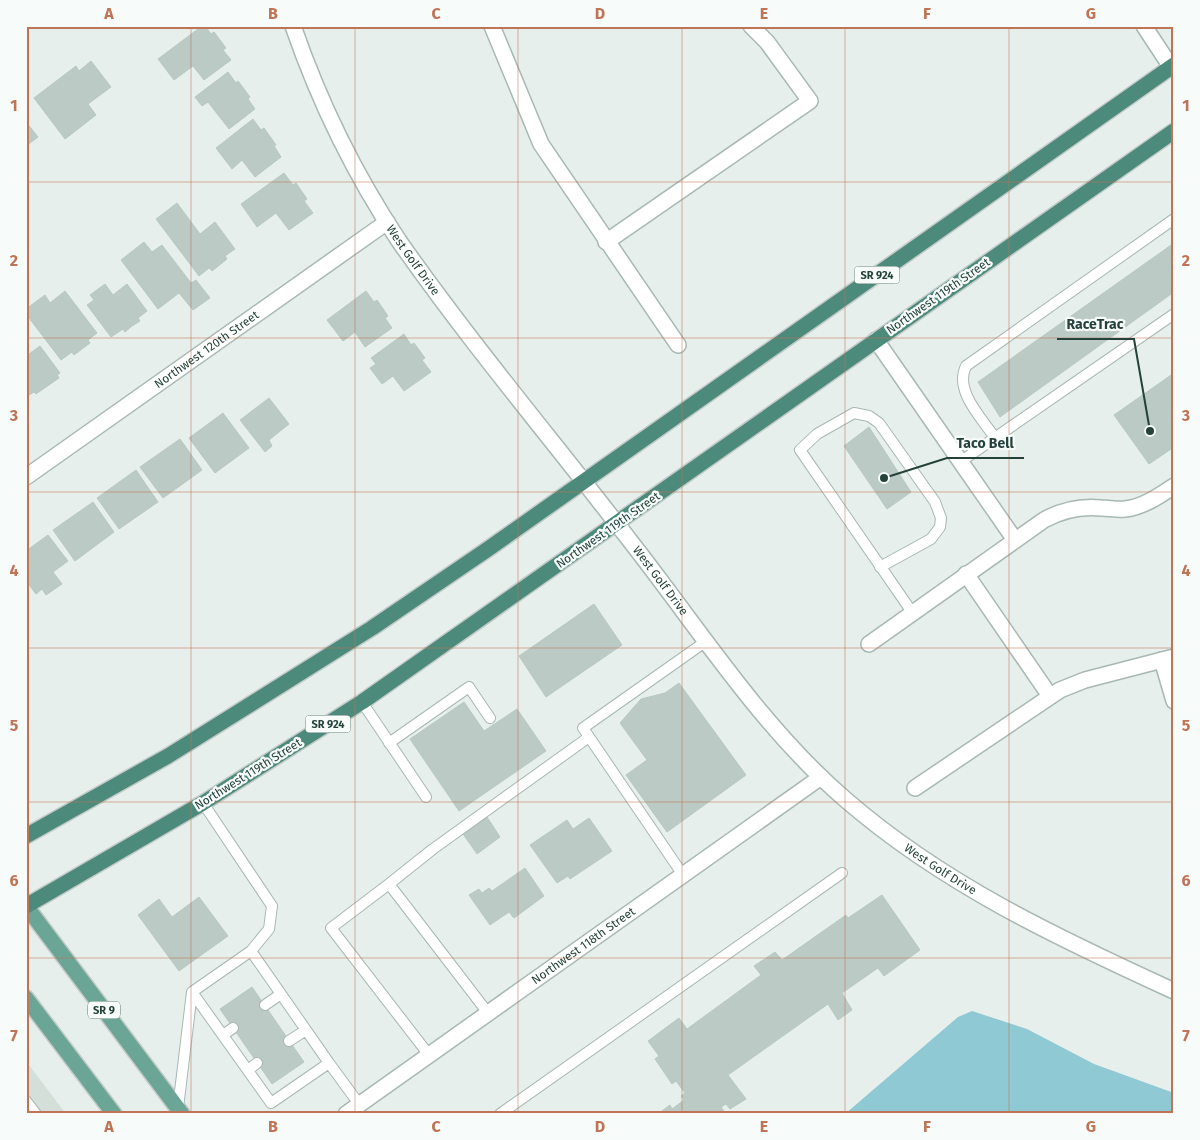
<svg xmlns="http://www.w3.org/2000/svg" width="1200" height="1140" viewBox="0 0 1200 1140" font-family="'Fira Sans',sans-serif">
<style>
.built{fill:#d4dfda}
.water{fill:#8ec9d4}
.building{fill:#bbcac4;stroke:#b8c9c2}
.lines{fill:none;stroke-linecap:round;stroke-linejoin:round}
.service-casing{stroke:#a8b8b2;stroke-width:12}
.minor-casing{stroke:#a8b8b2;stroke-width:18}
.primary-casing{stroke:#c2cac8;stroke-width:18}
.trunk-casing{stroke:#c2cac8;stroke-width:18}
.service{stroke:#fff;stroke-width:10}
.minor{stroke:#fff;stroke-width:15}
.primary{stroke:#6aa596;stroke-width:15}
.trunk{stroke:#4c8a7c;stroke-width:15}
.grid{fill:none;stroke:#c07456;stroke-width:1;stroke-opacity:0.55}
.labels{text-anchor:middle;stroke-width:4.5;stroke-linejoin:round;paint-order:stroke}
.shield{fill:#f7fbf9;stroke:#637a73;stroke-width:1}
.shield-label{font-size:11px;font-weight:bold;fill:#24423a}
.street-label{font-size:12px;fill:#24423a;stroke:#f7fbf9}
.leader{fill:none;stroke:#24423a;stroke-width:2}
.callout-dot{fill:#24423a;stroke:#f7fbf9;stroke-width:2}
.callout-label{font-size:14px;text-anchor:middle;font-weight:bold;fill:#24423a;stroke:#f7fbf9;stroke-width:4.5;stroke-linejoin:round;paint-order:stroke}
.neatline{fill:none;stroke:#c07456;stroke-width:2}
.grid-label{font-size:16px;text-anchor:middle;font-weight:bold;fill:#c07456}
</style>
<rect width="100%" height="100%" fill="#e6efeb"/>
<!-- built -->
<path class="built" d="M 26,1061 L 66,1114 L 26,1114 Z"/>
<!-- water -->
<path class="water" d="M 972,1011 L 1027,1029 L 1094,1064 L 1174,1093 L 1174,1114 L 845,1114 L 958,1017 Z"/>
<!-- building -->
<path class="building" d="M 202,26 L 205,26 L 211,34 L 214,32 L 226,48 L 223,50 L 231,60 L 204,80 L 193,66 L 174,80 L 158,59 Z
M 91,61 L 111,87 L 88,104 L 96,115 L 65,139 L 34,98 L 76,66 L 79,71 Z
M 228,72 L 236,83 L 238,81 L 250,97 L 248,99 L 255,109 L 229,129 L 208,102 L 202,106 L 195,97 Z
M 253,119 L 261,130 L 264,128 L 276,145 L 274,146 L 281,157 L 255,177 L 242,160 L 232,169 L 216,148 Z
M 26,122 L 38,137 L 26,146 Z
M 284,173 L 293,185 L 296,183 L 307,199 L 304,201 L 313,213 L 289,230 L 276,213 L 257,227 L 241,204 Z
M 177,203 L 200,234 L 215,222 L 235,249 L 225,256 L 227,259 L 212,271 L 209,268 L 199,276 L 156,219 Z
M 144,242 L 152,252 L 162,245 L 191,283 L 196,280 L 210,298 L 193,310 L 179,293 L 158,309 L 121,260 Z
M 1174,243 L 1174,292 L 1000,417 L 978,382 Z
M 105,284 L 113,295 L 127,284 L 147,311 L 138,318 L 140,321 L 132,326 L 125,332 L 123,329 L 111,337 L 87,305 L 94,300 L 90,295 Z
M 65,291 L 97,333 L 88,340 L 90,343 L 74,355 L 72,352 L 61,360 L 26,314 L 26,309 L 45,295 L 50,303 Z
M 366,291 L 374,302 L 377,300 L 388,316 L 385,318 L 392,328 L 365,347 L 355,332 L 343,341 L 327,320 Z
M 404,334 L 411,345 L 414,343 L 425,358 L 422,360 L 431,372 L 404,391 L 393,376 L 382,384 L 370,368 L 376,364 L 371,358 Z
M 40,346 L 60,373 L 57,375 L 59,378 L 36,394 L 34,392 L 26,397 L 26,356 Z
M 1174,373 L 1174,447 L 1149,464 L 1114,415 Z
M 269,398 L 289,424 L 269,440 L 272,446 L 265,452 L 240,420 Z
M 223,413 L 249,448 L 215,473 L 189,438 Z
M 869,427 L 911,492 L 887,509 L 844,446 Z
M 180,439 L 202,470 L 163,498 L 140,467 Z
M 136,470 L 158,502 L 119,529 L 97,498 Z
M 93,502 L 114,532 L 75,561 L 53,530 Z
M 48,535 L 68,561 L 53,572 L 62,584 L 46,595 L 42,589 L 36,594 L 26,581 L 26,551 Z
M 594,604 L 622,645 L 546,697 L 519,656 Z
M 679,683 L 746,775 L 667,832 L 626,775 L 647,760 L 620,723 L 641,699 L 665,693 Z
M 464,702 L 484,731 L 517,709 L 546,751 L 459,811 L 410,739 Z
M 487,817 L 500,837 L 477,854 L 463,834 Z
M 589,818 L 612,851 L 570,879 L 568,876 L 557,883 L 530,845 L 567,820 L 573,829 Z
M 525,868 L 544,896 L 514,918 L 509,912 L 490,925 L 469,895 L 479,889 L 482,893 L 489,888 L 492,891 Z
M 882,895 L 920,950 L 884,976 L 878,968 L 842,993 L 852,1010 L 838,1020 L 828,1004 L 728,1075 L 746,1099 L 730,1109 L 726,1104 L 721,1107 L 726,1114 L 658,1114 L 670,1105 L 672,1109 L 684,1100 L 681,1096 L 685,1093 L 676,1081 L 672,1084 L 655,1059 L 659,1056 L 648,1041 L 679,1018 L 687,1029 L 761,975 L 754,966 L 775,952 L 782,960 L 846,915 L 848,918 Z
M 199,897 L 228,936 L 179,971 L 138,915 L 159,899 L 172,917 Z
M 252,987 L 304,1062 L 272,1084 L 220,1009 Z"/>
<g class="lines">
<!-- service casing -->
<g class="service-casing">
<path id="service" d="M 995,438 C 981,417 954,391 966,366 L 1174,219
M 960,462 L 1174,314
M 880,567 L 931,539 L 940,527 L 941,518 L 935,502 L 879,423 L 869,416 L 854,413 L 817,434 L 800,450 L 912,612
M 362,702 L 426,797
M 389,743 L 469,687 L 490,718
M 203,803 L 272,906 L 269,929 L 251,951 L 192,992 L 271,1103 L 329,1063 L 359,1104
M 683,875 L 583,728 L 705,642
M 389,884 L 433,849 L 589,737
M 251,951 L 329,1063
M 265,1005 L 281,994
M 223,1035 L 233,1028
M 289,1041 L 306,1030
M 429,1055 L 331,928 L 389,884 L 488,1013
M 248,1070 L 257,1063
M 26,1101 L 36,1114
M 178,1108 L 192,992
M 500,1114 L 842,873"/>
</g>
<!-- minor casing -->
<g class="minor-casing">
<g id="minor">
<path id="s1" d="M 293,26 C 319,101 355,175 399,241 C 472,345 554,442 631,542 C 700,630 761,727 846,800 C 943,884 1058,938 1174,991"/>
<path d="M 492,26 L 541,144 L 678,345"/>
<path d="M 1144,26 L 1171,67"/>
<path d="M 606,242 L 810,101 L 767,42 L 751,26"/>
<path d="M 876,340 L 1015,540"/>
<path id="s2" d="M 26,477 L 387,222"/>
<path d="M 966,574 L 1050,696"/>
<path d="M 869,644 L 1044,520 C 1062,510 1081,506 1101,508 C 1109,508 1117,510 1125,509 C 1143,507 1159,496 1174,486"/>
<path d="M 1162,660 L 1174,701"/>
<path d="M 915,788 L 1060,690 L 1085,680 L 1174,657"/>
<path id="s3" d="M 346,1114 L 821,777"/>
</g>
</g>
<!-- primary casing -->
<g class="primary-casing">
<path id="primary" d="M 26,906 L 182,1114
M 26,998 L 114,1114"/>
</g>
<!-- trunk casing -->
<g class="trunk-casing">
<path id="trunk" d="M 26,836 L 168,756 L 372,628 L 488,549 L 1174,65
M 26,906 L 203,803 L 362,702 L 1174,131"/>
</g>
<!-- service -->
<use href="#service" class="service"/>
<!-- minor -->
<use href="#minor" class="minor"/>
<!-- primary -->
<use href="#primary" class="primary"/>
<!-- trunk -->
<use href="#trunk" class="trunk"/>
</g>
<!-- grid -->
<path class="grid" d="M 191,26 L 191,1114M 355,26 L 355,1114M 518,26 L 518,1114M 682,26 L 682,1114M 845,26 L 845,1114M 1009,26 L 1009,1114M 26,182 L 1174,182M 26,338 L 1174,338M 26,492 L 1174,492M 26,648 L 1174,648M 26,802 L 1174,802M 26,958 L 1174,958"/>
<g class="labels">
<!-- shield labels -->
<g class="shield">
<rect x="854.5" y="266.5" width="45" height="17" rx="4"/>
<rect x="305.5" y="715.5" width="45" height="17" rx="4"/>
<rect x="88" y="1001.5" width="32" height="17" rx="4"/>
</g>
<g class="shield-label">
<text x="877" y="279">SR 924</text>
<text x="328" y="728">SR 924</text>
<text x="104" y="1014">SR 9</text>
</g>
<!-- street labels -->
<g class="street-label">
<text dy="4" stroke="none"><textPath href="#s1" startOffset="264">West Golf Drive</textPath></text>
<text transform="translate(938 296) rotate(-35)" y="4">Northwest 119th Street</text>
<text dy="4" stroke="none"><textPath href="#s2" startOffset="221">Northwest 120th Street</textPath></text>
<text transform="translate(608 530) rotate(-35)" y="4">Northwest 119th Street</text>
<text dy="4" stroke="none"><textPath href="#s1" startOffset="669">West Golf Drive</textPath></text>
<text transform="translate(248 774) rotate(-32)" y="4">Northwest 119th Street</text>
<text dy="4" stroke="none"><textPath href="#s1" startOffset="1074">West Golf Drive</textPath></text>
<text dy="4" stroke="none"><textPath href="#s3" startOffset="291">Northwest 118th Street</textPath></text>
</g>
</g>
<!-- callouts -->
<path class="leader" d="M1150 431L1134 339H1057M884 478L947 458H1024"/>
<g class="callout-dot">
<circle cx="1150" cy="431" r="5"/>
<circle cx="884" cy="478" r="5"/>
</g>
<g class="callout-label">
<text x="1095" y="329">RaceTrac</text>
<text x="985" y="448">Taco Bell</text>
</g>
<!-- border -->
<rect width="1200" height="1140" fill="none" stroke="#f7fbf9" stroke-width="55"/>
<rect x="28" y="28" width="1144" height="1084" class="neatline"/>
<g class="grid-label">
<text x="109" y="19">A</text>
<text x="273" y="19">B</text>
<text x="436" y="19">C</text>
<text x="600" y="19">D</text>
<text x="764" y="19">E</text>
<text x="927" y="19">F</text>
<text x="1091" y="19">G</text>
<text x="14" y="111">1</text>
<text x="1186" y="111">1</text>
<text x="14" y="266">2</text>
<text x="1186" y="266">2</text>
<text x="14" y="421">3</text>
<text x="1186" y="421">3</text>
<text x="14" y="576">4</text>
<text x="1186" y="576">4</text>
<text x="14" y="731">5</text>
<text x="1186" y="731">5</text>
<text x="14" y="886">6</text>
<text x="1186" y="886">6</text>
<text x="14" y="1041">7</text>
<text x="1186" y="1041">7</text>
<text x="109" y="1132">A</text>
<text x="273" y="1132">B</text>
<text x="436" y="1132">C</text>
<text x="600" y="1132">D</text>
<text x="764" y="1132">E</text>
<text x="927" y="1132">F</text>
<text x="1091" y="1132">G</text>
</g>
</svg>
